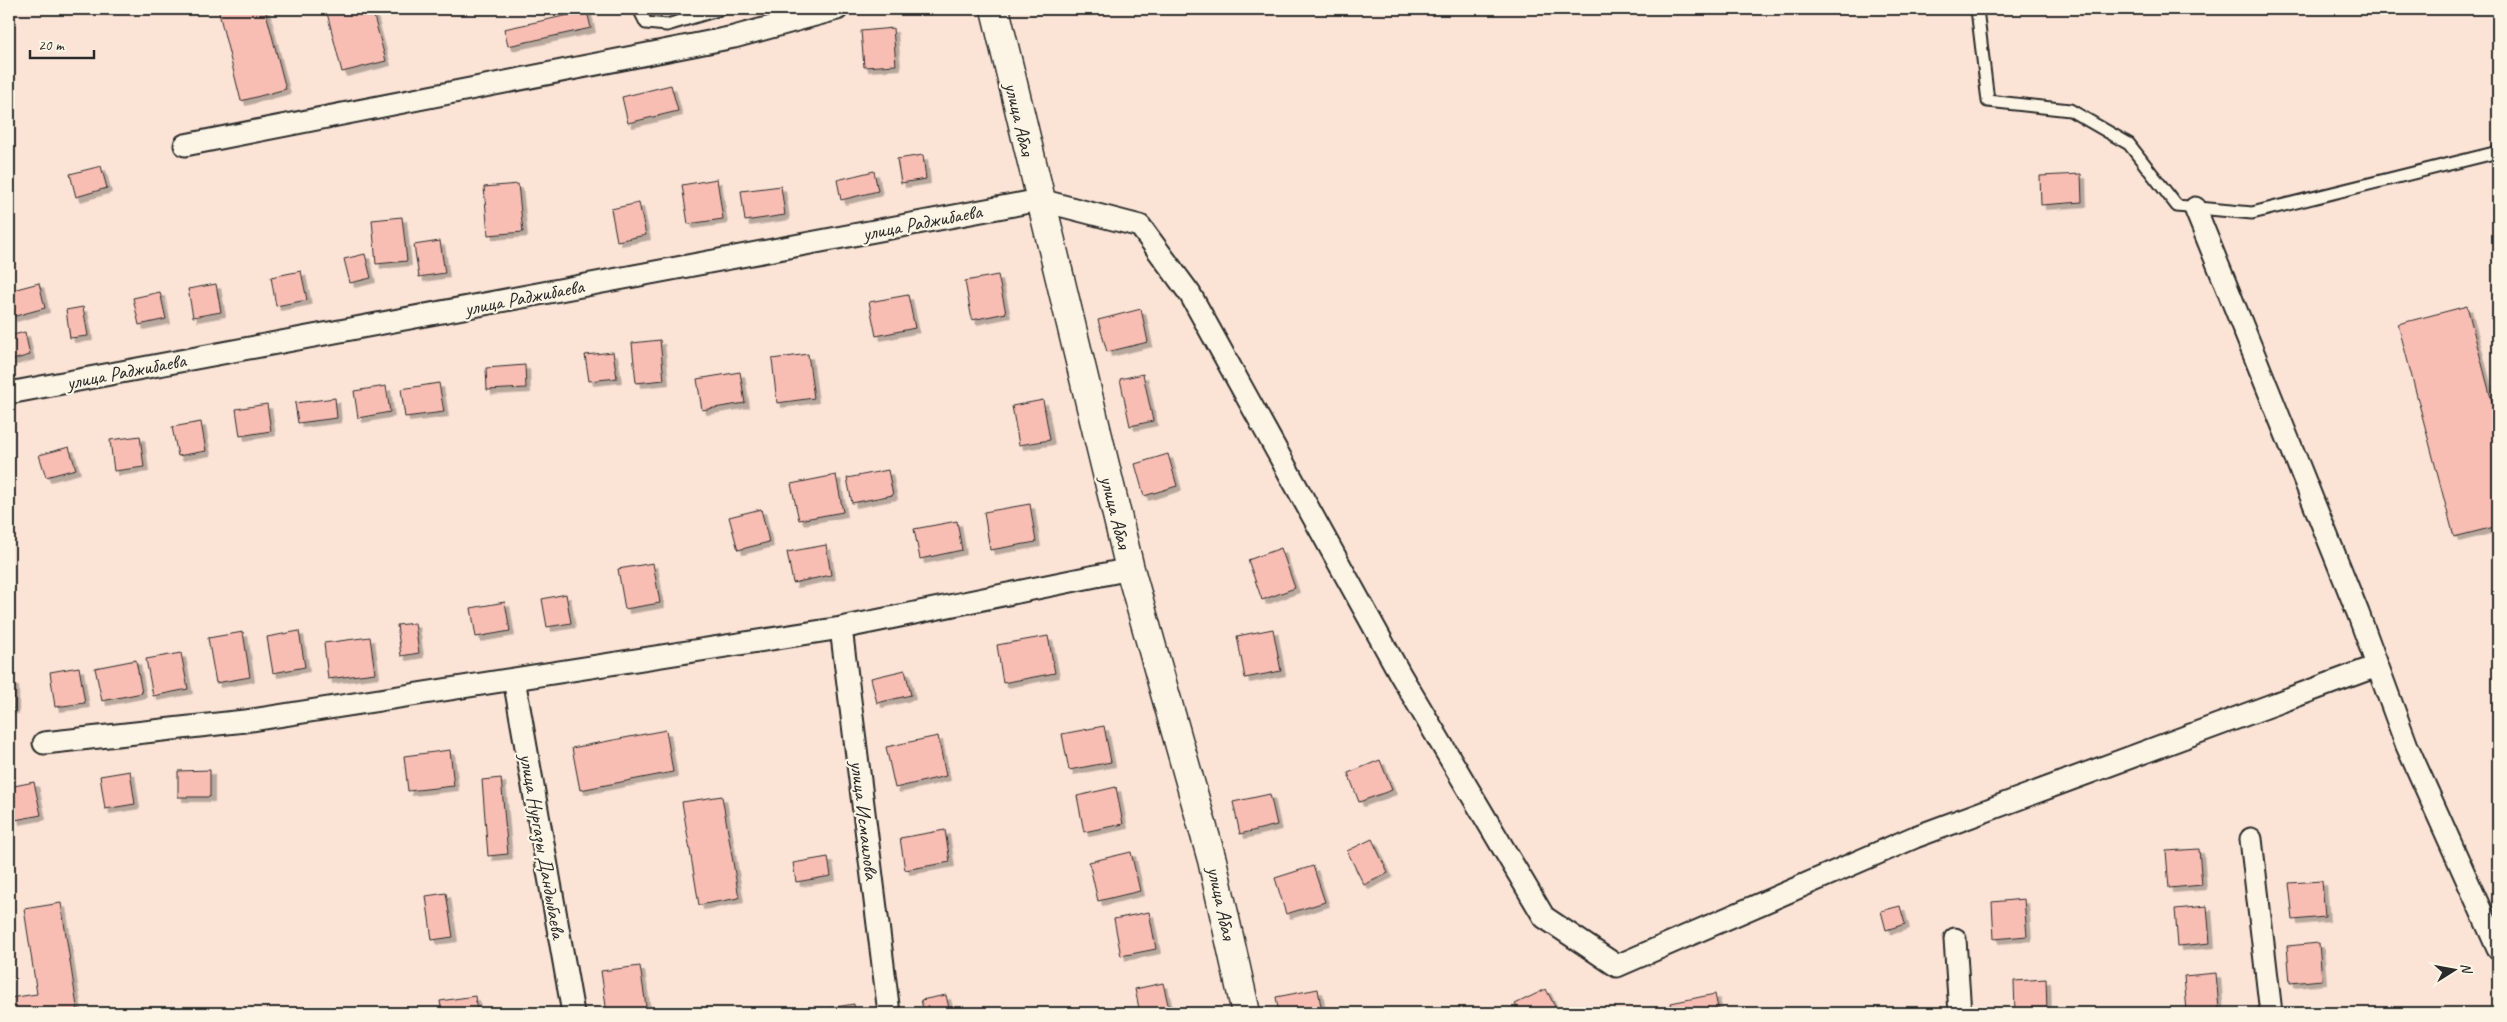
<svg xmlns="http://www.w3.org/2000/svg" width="2507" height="1022" viewBox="0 0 2507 1022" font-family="Caveat,sans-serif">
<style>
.building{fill:#f8bdb3;stroke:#2b2b2b;filter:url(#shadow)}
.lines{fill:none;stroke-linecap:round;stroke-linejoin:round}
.service-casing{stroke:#2b2b2b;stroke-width:15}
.minor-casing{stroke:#2b2b2b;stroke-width:25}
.tertiary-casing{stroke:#2b2b2b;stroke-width:31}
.service{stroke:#fcf5e5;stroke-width:11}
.minor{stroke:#fcf5e5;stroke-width:21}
.tertiary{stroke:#fcf5e5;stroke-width:28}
.labels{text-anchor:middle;stroke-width:4.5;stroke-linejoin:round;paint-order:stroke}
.street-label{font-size:20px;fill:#2b2b2b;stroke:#fcf5e5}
</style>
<defs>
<filter id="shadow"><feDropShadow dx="4.5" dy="4.5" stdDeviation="0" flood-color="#0004"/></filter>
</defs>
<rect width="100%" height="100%" fill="#fbe4d6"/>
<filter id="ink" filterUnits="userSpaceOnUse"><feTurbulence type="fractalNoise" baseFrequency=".02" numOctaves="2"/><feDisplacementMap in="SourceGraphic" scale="10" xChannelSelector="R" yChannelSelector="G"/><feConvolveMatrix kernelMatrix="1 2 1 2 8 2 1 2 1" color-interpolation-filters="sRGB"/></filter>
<g filter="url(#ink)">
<!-- building -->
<path class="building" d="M 218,9 L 265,9 L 286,89 L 241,101 Z
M 326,9 L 372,9 L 386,61 L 342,72 Z
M 587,11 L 591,28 L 508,46 L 504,29 Z
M 893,28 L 896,65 L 864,67 L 861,31 Z
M 671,85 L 678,111 L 628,123 L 622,97 Z
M 923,155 L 926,179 L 901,183 L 897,159 Z
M 101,166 L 107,188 L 76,197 L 70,174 Z
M 874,171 L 878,191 L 841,200 L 837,180 Z
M 2081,174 L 2082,202 L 2041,205 L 2040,176 Z
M 717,179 L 723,219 L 688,224 L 682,185 Z
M 518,184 L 523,232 L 488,235 L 484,187 Z
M 781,186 L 785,215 L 745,221 L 741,191 Z
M 639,203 L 646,235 L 617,241 L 611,209 Z
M 402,217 L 407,261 L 376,264 L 372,220 Z
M 440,241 L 445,273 L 419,277 L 414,245 Z
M 365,254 L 371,278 L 350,283 L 344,259 Z
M 301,271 L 307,300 L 276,306 L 271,277 Z
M 998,275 L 1006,313 L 972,320 L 965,281 Z
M 39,283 L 45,308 L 12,317 L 9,291 Z
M 216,284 L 221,312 L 193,317 L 188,289 Z
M 160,292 L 166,319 L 139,325 L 133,298 Z
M 908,295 L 915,328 L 876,336 L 869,302 Z
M 2467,306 L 2498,425 L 2498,526 L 2454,537 L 2398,324 Z
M 83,307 L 88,336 L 70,338 L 66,310 Z
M 1141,309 L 1148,342 L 1107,352 L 1098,320 Z
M 25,332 L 30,355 L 9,361 L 9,336 Z
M 660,340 L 664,380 L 636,383 L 632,343 Z
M 613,352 L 617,378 L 589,381 L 585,355 Z
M 808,354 L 814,398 L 777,403 L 772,359 Z
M 525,365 L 526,388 L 487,390 L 486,368 Z
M 740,372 L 745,403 L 702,410 L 697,379 Z
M 1143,374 L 1153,421 L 1130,426 L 1120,379 Z
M 439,383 L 444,412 L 405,417 L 401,389 Z
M 386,386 L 390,412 L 358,418 L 354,391 Z
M 335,398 L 337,418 L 298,423 L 295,403 Z
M 1043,400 L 1050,440 L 1019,445 L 1012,406 Z
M 267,404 L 271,431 L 240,436 L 236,409 Z
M 201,422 L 206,451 L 178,456 L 172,427 Z
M 140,436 L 144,467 L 114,471 L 110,440 Z
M 69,447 L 76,469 L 46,477 L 39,455 Z
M 1168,454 L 1177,486 L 1144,496 L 1135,464 Z
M 888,470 L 893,495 L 852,503 L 847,478 Z
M 836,475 L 843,512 L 799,520 L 791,484 Z
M 1030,504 L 1036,542 L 990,550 L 984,512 Z
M 761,509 L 769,542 L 738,550 L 729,517 Z
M 957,521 L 962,550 L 920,559 L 914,529 Z
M 826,545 L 831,575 L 793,583 L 787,552 Z
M 1281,548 L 1295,588 L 1262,600 L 1248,560 Z
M 653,563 L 660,603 L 625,609 L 618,569 Z
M 566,594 L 571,623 L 547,627 L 542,599 Z
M 505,602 L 510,631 L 476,637 L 471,608 Z
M 415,623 L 419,653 L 401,656 L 397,625 Z
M 1273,629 L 1281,671 L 1245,678 L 1237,636 Z
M 299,631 L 305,667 L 273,673 L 267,637 Z
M 243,632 L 250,677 L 216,683 L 208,638 Z
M 1048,636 L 1055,673 L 1003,683 L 997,645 Z
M 370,637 L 375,673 L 328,679 L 324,643 Z
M 181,653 L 188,689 L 153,696 L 146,659 Z
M 136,660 L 142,693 L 102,701 L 95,668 Z
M 79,667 L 85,703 L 55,707 L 50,672 Z
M 905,670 L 911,695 L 877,703 L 871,678 Z
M 9,682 L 14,682 L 14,709 L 9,709 Z
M 1104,726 L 1111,762 L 1069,770 L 1062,734 Z
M 666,730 L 673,772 L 580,790 L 572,748 Z
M 938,736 L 946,776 L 895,788 L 886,747 Z
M 450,750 L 454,786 L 408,791 L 404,756 Z
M 1380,760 L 1392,790 L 1359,802 L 1348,773 Z
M 210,770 L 210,797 L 178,797 L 178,771 Z
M 130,771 L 135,804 L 105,809 L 100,776 Z
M 501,778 L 508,854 L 488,856 L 482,780 Z
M 34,782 L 41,815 L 15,820 L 9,787 Z
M 1116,787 L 1123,824 L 1084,832 L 1077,796 Z
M 1270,794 L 1277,825 L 1240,834 L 1233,802 Z
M 722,796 L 739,898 L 699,905 L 682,802 Z
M 945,830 L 950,862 L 905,870 L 900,838 Z
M 1372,839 L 1388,873 L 1364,885 L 1347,851 Z
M 2199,849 L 2202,885 L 2169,888 L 2166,851 Z
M 1131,852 L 1140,891 L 1098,901 L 1089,862 Z
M 828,857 L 831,876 L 796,882 L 793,863 Z
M 1313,866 L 1325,902 L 1286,914 L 1275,878 Z
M 2322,881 L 2325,917 L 2293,920 L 2289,883 Z
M 446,893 L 453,937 L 432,940 L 426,896 Z
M 2024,899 L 2027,936 L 1994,939 L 1992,902 Z
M 61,903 L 78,1013 L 9,1013 L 9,998 L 37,994 L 24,909 Z
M 1900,906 L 1905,924 L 1886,930 L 1881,911 Z
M 2207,906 L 2210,943 L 2178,946 L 2175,909 Z
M 1149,912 L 1156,949 L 1121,956 L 1114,919 Z
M 2319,943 L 2322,980 L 2290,983 L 2287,946 Z
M 640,966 L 647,1013 L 607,1013 L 601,971 Z
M 2216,973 L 2219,1010 L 2187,1012 L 2184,976 Z
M 2046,979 L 2047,1011 L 2015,1013 L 2014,981 Z
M 1163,983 L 1170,1013 L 1140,1013 L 1135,989 Z
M 1318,989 L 1322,1013 L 1279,1013 L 1276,997 Z
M 1546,989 L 1558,1013 L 1520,1013 L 1515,1004 Z
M 1715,994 L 1719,1013 L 1673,1013 L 1671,1003 Z
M 946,995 L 950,1013 L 924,1013 L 921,1000 Z
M 475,996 L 477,1013 L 442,1013 L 440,1001 Z
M 854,1004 L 855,1013 L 819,1013 L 818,1010 Z
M 2328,1009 L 2328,1013 L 2295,1013 L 2295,1011 Z"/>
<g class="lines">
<!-- service casing -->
<g class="service-casing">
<path id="service" d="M 639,9 L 646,23 L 667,25 L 721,9
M 1977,9 L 1988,101 L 2070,110 L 2129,144 L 2177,206 L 2252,213 L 2498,152"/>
</g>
<!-- minor casing -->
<g class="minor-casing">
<path id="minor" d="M 185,145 L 734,37 L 837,9
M 2195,208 L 2358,613 L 2407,746 L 2498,949
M 9,393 L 1040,200 L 1140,226 L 1190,294 L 1400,674 L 1544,917 L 1617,966 L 1915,837 L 2377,666
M 841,628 L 889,1013
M 514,679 L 573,1013
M 44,743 L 245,721 L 841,628 L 1130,569
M 2251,839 L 2271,1013
M 1955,939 L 1960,1013"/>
</g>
<!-- tertiary casing -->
<g class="tertiary-casing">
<path id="tertiary" d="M 995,9 L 1130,569 L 1212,860 L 1246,1013"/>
</g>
<!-- service -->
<use href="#service" class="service"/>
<!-- minor -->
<use href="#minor" class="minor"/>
<!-- tertiary -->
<use href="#tertiary" class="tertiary"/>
</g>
</g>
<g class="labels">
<!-- street labels -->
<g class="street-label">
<text transform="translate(1020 119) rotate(77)" y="7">улица Абая</text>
<text transform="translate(922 222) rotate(-11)" y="7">улица Раджибаева</text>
<text transform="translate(524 297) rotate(-11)" y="7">улица Раджибаева</text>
<text transform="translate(126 371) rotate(-11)" y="7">улица Раджибаева</text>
<text transform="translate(1116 512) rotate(76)" y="7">улица Абая</text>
<text transform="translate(865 820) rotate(83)" y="7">улица Исмаилова</text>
<text transform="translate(543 846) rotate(80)" y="7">улица Нургазы Дандыбаева</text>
<text transform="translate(1222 903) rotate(78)" y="7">улица Абая</text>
</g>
</g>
<!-- margin -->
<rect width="2507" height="1022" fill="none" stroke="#fcf5e5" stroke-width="30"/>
<rect x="15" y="15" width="2477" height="992" fill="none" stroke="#2b2b2b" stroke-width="2" filter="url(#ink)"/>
<!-- north arrow -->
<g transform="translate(2454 970) rotate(79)" stroke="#fcf5e5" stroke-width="4" paint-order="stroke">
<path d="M0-4L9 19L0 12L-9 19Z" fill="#2b2b2b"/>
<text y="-8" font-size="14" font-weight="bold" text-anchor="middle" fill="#2b2b2b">N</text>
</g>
<!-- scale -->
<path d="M30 50v8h64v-8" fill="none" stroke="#2b2b2b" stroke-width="2.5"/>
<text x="38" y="50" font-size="15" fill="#2b2b2b" stroke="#fcf5e5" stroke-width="4" paint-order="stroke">20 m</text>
</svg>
